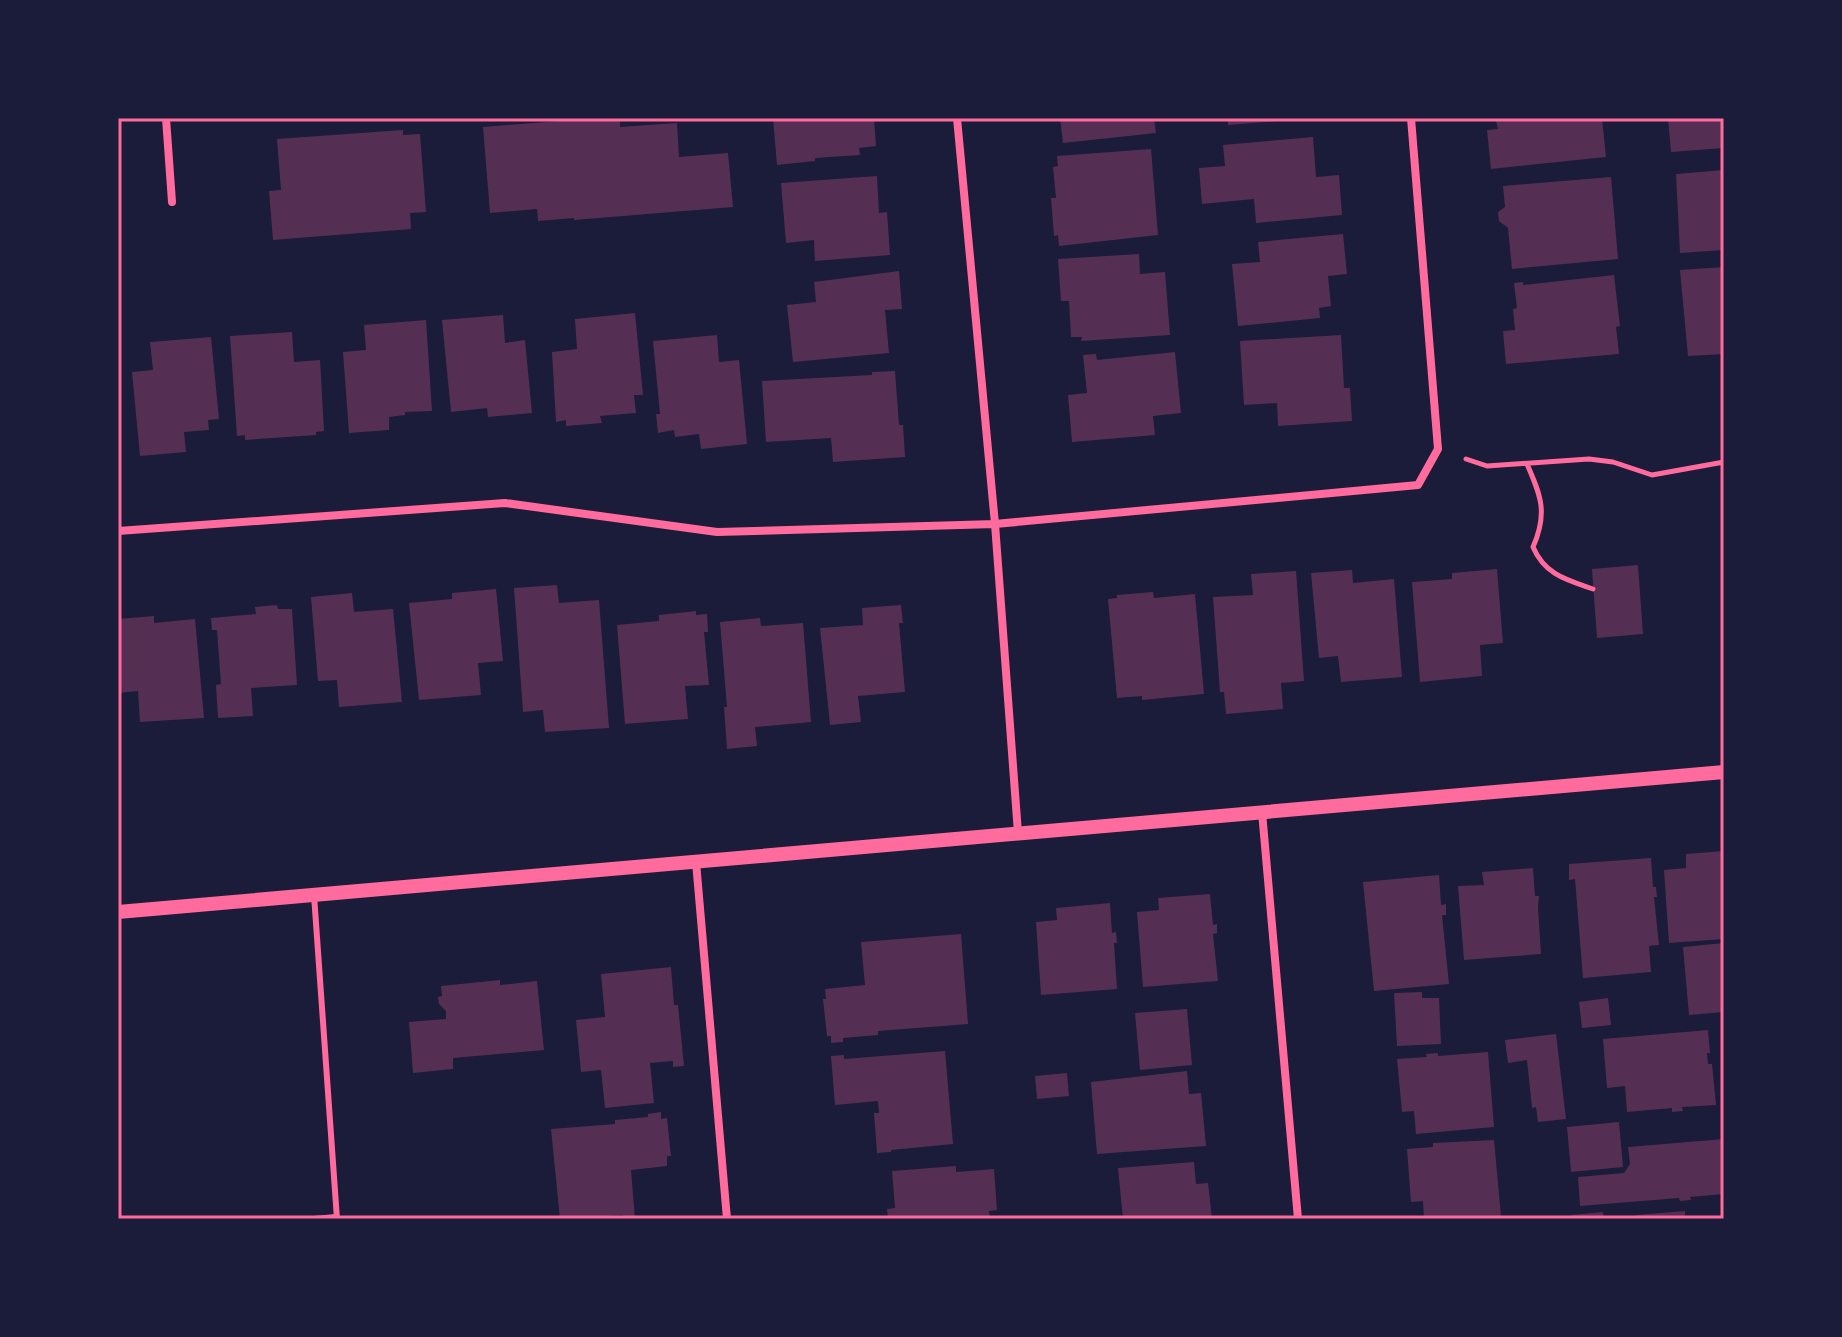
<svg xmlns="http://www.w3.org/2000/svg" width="1842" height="1337" viewBox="0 0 1842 1337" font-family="'Sofia Sans Condensed',sans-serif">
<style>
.building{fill:#542f53}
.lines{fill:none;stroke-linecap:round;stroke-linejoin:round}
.path{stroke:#ff6b9d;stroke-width:5}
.service{stroke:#ff6b9d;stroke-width:6}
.minor{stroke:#ff6b9d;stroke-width:8}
.tertiary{stroke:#ff6b9d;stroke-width:14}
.neatline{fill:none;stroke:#ff6b9d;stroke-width:3}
</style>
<rect width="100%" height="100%" fill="#1b1b3a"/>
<!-- building -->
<path class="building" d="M 596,118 L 620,118 L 620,127 L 677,123 L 679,157 L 728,153 L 733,207 L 574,220 L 574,218 L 538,221 L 537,209 L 490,213 L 483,127 Z
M 773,118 L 874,118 L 876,146 L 859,148 L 860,155 L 815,158 L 815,161 L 777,165 Z
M 1060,118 L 1154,118 L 1156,133 L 1063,143 Z
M 1228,118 L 1292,118 L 1292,120 L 1228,125 Z
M 1501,118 L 1602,118 L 1606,157 L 1491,169 L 1487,130 L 1498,129 L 1496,121 L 1502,121 Z
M 1668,118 L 1724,118 L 1724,148 L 1671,152 Z
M 403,130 L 403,135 L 420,134 L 426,212 L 410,213 L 411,229 L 273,240 L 269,191 L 281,190 L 277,139 Z
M 1313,137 L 1316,177 L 1339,175 L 1342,215 L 1256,223 L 1254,199 L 1202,204 L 1199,168 L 1225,166 L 1223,145 Z
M 1151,149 L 1158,235 L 1059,246 L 1058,235 L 1054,236 L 1051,198 L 1056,198 L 1053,167 L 1058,166 L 1057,156 Z
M 1724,170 L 1724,250 L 1680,253 L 1676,174 Z
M 877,176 L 879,213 L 887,212 L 890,255 L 815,261 L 814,240 L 786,243 L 781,183 Z
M 1611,177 L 1618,259 L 1512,269 L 1508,228 L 1499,221 L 1498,212 L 1505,207 L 1503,186 Z
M 1343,234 L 1347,274 L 1328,276 L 1331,306 L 1319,308 L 1320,318 L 1238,326 L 1232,264 L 1260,262 L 1258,242 Z
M 1139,254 L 1140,274 L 1165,272 L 1170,335 L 1081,341 L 1082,337 L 1071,337 L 1069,301 L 1061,301 L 1058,259 Z
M 1724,267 L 1724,354 L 1688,356 L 1680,270 Z
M 899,271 L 902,309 L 885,310 L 889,353 L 793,362 L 787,305 L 816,302 L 814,282 Z
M 1614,275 L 1620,326 L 1616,327 L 1619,354 L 1506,364 L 1503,331 L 1515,330 L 1513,309 L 1517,308 L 1514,283 L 1523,282 L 1523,285 Z
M 635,313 L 643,395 L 634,395 L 636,413 L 600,416 L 602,423 L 566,426 L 566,420 L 556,422 L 552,352 L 577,349 L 575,319 Z
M 503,315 L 505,343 L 525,340 L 532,413 L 488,417 L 487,408 L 451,412 L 442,320 Z
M 426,320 L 432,411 L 405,412 L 405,415 L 389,417 L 389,430 L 349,433 L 343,352 L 366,350 L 364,325 Z
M 292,332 L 294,362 L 320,360 L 324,431 L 316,432 L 316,435 L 245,440 L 245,435 L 237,436 L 230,336 Z
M 717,335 L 719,362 L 739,360 L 747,444 L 701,449 L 699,434 L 675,437 L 674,430 L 658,433 L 656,414 L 660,414 L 653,341 Z
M 1341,335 L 1344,388 L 1350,388 L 1352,421 L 1278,426 L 1277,403 L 1244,405 L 1240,341 Z
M 211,337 L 219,419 L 208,420 L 209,430 L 184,432 L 186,452 L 140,456 L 132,372 L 153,370 L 150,342 Z
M 1175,352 L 1181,413 L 1153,416 L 1155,435 L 1072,442 L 1068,395 L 1087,393 L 1083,355 L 1096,354 L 1097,360 Z
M 895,371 L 899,425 L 903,425 L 905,457 L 833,462 L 831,438 L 766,442 L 762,381 L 872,375 L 872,372 Z
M 1638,565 L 1643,634 L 1597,638 L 1592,569 Z
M 1497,569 L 1503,643 L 1480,645 L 1482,676 L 1420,682 L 1412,582 L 1452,579 L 1452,573 Z
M 1352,570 L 1353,583 L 1394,579 L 1402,677 L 1341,682 L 1338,656 L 1319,658 L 1311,573 Z
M 1296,571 L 1304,681 L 1281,683 L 1283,709 L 1226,714 L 1224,692 L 1220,692 L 1213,597 L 1253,595 L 1251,574 Z
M 557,585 L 559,603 L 599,600 L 609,728 L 545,732 L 543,710 L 523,712 L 514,588 Z
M 496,589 L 503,661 L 478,663 L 481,695 L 419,700 L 409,603 L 452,599 L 452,593 Z
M 1153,592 L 1154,598 L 1195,594 L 1204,694 L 1142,700 L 1142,696 L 1117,698 L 1108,599 L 1117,598 L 1117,595 Z
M 352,593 L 354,612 L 393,609 L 402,702 L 339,707 L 337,680 L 318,681 L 311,597 Z
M 277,605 L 278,609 L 292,609 L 297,685 L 251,688 L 253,716 L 218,718 L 216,685 L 221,684 L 217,630 L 212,630 L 211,618 L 256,614 L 255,607 Z
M 901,605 L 903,623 L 899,623 L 905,692 L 858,696 L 861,722 L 830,725 L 820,628 L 863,625 L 862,608 Z
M 696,611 L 696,615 L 707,614 L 708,632 L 704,632 L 709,685 L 685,686 L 688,719 L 625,724 L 617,625 L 659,621 L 659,615 Z
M 154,616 L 154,623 L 195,619 L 204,718 L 140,722 L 138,691 L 118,693 L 118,619 Z
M 760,618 L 761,626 L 803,623 L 811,722 L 755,727 L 757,746 L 727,749 L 724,707 L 727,707 L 720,622 Z
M 1724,851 L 1724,939 L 1669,943 L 1664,870 L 1686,868 L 1686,854 Z
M 1651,858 L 1653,887 L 1656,887 L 1657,897 L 1654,897 L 1659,945 L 1649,946 L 1651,972 L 1583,978 L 1575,879 L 1569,880 L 1569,864 Z
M 1533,868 L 1535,896 L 1539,896 L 1538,907 L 1541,954 L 1464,960 L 1458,886 L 1484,885 L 1482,872 Z
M 1439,875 L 1441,905 L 1446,904 L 1446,915 L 1442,915 L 1449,984 L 1374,991 L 1363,882 Z
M 1210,894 L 1213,925 L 1217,924 L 1217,933 L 1213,934 L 1218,981 L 1143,987 L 1137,912 L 1159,910 L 1158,898 Z
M 1110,903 L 1112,933 L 1116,932 L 1117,943 L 1114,943 L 1117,989 L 1041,995 L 1036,922 L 1057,920 L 1056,908 Z
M 961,934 L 968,1024 L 878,1031 L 878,1035 L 843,1038 L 843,1042 L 831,1043 L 831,1036 L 827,1036 L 823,999 L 826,999 L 825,989 L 865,985 L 861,942 Z
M 1724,943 L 1724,1012 L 1689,1015 L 1683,947 Z
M 671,967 L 674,1005 L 678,1005 L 684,1066 L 673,1067 L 673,1061 L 650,1063 L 654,1103 L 605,1108 L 601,1070 L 581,1072 L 576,1020 L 605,1017 L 601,974 Z
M 500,980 L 500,985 L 537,981 L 544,1050 L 453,1058 L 453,1069 L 413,1073 L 409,1022 L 446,1019 L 446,1011 L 439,1004 L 438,997 L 442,996 L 441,986 Z
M 1422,992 L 1422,998 L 1439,998 L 1441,1044 L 1397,1046 L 1394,993 Z
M 1608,998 L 1611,1025 L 1582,1028 L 1579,1002 Z
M 1187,1009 L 1192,1065 L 1140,1070 L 1135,1013 Z
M 1708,1030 L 1710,1053 L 1707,1053 L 1708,1064 L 1712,1064 L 1716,1105 L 1682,1107 L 1683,1111 L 1672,1112 L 1672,1108 L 1627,1112 L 1625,1086 L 1607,1088 L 1603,1039 Z
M 1556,1034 L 1566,1119 L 1538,1122 L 1536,1107 L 1532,1108 L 1527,1060 L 1508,1063 L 1505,1040 Z
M 945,1051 L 953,1144 L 891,1150 L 891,1152 L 877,1153 L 874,1113 L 879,1113 L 878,1101 L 835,1105 L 831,1056 L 844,1055 L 844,1059 Z
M 1488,1052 L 1494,1127 L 1416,1134 L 1414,1111 L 1402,1112 L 1397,1059 L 1427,1057 L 1426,1054 L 1438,1053 L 1438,1056 Z
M 1187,1071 L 1189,1094 L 1201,1093 L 1206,1146 L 1097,1154 L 1091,1082 Z
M 1067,1073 L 1069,1096 L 1037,1099 L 1035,1076 Z
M 661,1112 L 661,1119 L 667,1118 L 671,1156 L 667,1156 L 667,1166 L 631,1170 L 635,1219 L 623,1219 L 623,1215 L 560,1219 L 551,1129 L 615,1124 L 615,1120 L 648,1117 L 648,1114 Z
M 1619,1122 L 1623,1167 L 1571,1172 L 1567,1127 Z
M 1724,1139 L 1724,1194 L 1690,1197 L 1691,1200 L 1680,1201 L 1679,1198 L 1580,1206 L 1578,1177 L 1624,1173 L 1630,1164 L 1628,1147 Z
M 1494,1140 L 1501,1216 L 1424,1219 L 1423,1201 L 1411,1202 L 1407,1149 L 1433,1147 L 1433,1143 Z
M 1194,1162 L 1196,1184 L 1208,1183 L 1212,1219 L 1123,1219 L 1118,1168 Z
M 956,1166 L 956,1172 L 994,1169 L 997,1210 L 989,1211 L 990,1219 L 888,1219 L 887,1209 L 895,1208 L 892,1171 Z
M 1685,1211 L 1685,1219 L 1636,1219 L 1636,1215 Z
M 1603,1212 L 1604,1219 L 1572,1219 L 1571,1215 Z"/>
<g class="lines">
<!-- path -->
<path class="path" d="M 1466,459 L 1487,466 L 1589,459 L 1613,462 L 1652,475 L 1724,462
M 1527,464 C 1541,496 1548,513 1533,547 C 1545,575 1567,580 1593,589"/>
<!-- service -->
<path class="service" d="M 314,895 L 337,1219
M 314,1219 L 336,1217"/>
<!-- minor -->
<path class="minor" d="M 166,118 L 172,202
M 957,118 L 995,524 L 1018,833
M 118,531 L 505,503 L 717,532 L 995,524 L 1418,485 L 1438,449 L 1411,118
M 1262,812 L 1298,1219
M 696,862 L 727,1219"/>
<!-- tertiary -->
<path class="tertiary" d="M 118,912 L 1724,772"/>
</g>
<!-- border -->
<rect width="1842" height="1337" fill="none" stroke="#1b1b3a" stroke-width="240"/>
<rect x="120" y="120" width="1602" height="1097" class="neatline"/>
</svg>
